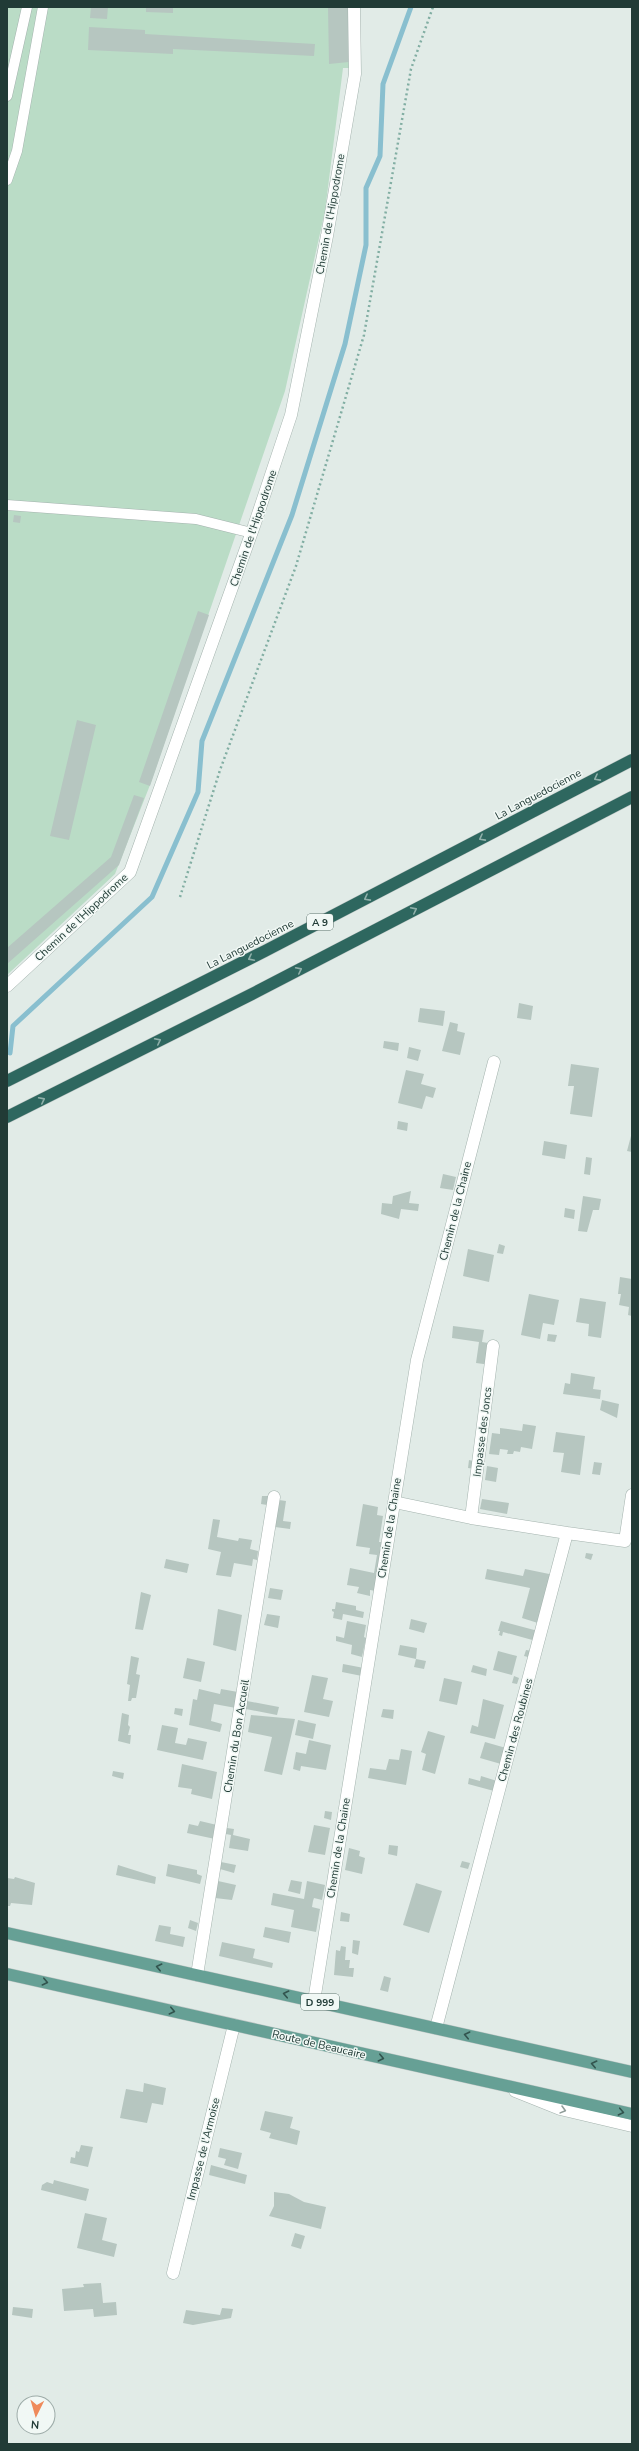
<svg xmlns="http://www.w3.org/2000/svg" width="639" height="2451" viewBox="0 0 639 2451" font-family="'Nunito Sans',sans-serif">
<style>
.green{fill:#badcc6}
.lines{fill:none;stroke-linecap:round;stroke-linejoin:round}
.stream{stroke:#89bfcf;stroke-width:5}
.building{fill:#b6c6c0}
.service-casing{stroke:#a4b3ae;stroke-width:11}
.minor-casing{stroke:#a4b3ae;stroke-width:13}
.primary-casing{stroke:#c1c8c7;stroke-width:13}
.motorway-casing{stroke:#c1c8c7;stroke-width:13}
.path{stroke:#82aea3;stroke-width:2.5;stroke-dasharray:2 3;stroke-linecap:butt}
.service{stroke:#fff;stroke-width:10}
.minor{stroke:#fff;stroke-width:12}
.primary{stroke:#66a095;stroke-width:12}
.motorway{stroke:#2e675f;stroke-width:12}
.oneway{stroke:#90b0aa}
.oneway2{stroke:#32544e}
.oneway3{stroke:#909d9a}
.labels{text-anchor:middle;stroke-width:3;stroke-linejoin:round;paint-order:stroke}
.shield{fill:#f1f8f5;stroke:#5f746f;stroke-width:1}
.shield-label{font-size:10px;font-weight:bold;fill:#213b36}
.street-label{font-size:11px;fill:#213b36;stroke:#f1f8f5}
</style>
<rect width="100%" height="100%" fill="#e1ebe7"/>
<!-- green -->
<path class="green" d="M 7,7 L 349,7 L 349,68 L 343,68 L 325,211 L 285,391 L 150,785 L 115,874 L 7,975 Z"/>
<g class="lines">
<!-- stream -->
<path class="stream" d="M 10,1053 L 13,1026 L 152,897 L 198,792 L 202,741 L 292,515 L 345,344 L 366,245 L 366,188 L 380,156 L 383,84 L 411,7"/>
</g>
<!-- building -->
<path class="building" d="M 91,7 L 108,7 L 107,19 L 90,18 Z
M 146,7 L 173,7 L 173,13 L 146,12 Z
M 328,7 L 349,7 L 349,62 L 329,64 Z
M 89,27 L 145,30 L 145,34 L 315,44 L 314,56 L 173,49 L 173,54 L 88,50 Z
M 14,515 L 21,516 L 20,523 L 13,522 Z
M 198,611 L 209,615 L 150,786 L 139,782 Z
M 77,720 L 96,725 L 69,840 L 50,836 Z
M 134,795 L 144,798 L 119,865 L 7,964 L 7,948 L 111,857 Z
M 519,1003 L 533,1006 L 531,1020 L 517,1018 Z
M 420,1008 L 445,1011 L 443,1026 L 418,1022 Z
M 450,1022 L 458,1024 L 457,1031 L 465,1033 L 460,1055 L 442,1051 Z
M 384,1041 L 399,1043 L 398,1051 L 383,1048 Z
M 409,1047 L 421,1050 L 418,1061 L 407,1058 Z
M 571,1064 L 599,1068 L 592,1117 L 570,1114 L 574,1086 L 568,1086 Z
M 406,1070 L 424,1074 L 421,1084 L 436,1088 L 433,1098 L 426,1096 L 422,1109 L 398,1103 Z
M 398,1121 L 408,1123 L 407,1131 L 397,1129 Z
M 632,1132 L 632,1152 L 627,1151 Z
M 544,1141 L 567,1145 L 565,1159 L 542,1155 Z
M 586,1157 L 592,1158 L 590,1175 L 584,1174 Z
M 443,1174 L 456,1177 L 453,1190 L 440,1188 Z
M 411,1191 L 409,1203 L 419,1204 L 418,1211 L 401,1209 L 399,1219 L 381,1214 L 382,1203 L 392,1204 L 393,1196 Z
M 583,1196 L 601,1199 L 599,1210 L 593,1210 L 587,1232 L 578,1231 Z
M 565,1208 L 575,1210 L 574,1219 L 564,1217 Z
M 499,1244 L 505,1246 L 503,1254 L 497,1253 Z
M 468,1249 L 494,1255 L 489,1282 L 463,1276 Z
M 620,1277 L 632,1279 L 632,1316 L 628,1315 L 629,1307 L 619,1305 L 621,1294 L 618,1294 Z
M 529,1294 L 559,1300 L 554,1325 L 543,1323 L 540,1339 L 521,1335 Z
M 580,1298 L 606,1302 L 601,1338 L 588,1336 L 589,1324 L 576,1322 Z
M 453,1326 L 484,1330 L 482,1342 L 494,1344 L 491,1365 L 476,1363 L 479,1342 L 452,1338 Z
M 548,1334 L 557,1335 L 555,1342 L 547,1341 Z
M 571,1373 L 595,1377 L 593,1389 L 601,1390 L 600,1399 L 563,1394 L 565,1383 L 570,1384 Z
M 602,1400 L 619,1404 L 617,1418 L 600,1410 Z
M 523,1424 L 536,1426 L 532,1449 L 521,1447 L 520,1452 L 514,1451 L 513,1454 L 507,1454 L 508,1450 L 500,1449 L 499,1455 L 489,1454 L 492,1433 L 500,1434 L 500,1428 L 522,1431 Z
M 556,1432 L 585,1436 L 580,1475 L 561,1472 L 564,1453 L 553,1452 Z
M 469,1460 L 477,1462 L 475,1469 L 468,1468 Z
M 594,1462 L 602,1463 L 600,1475 L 592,1474 Z
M 487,1466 L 498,1468 L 496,1482 L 485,1480 Z
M 262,1496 L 269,1496 L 267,1505 L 261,1504 Z
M 482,1499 L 509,1503 L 507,1514 L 480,1509 Z
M 279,1500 L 286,1501 L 283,1521 L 291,1522 L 290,1529 L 275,1527 Z
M 363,1504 L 378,1507 L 377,1515 L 383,1516 L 379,1542 L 385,1542 L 376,1591 L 370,1590 L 370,1596 L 357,1593 L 359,1587 L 347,1585 L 350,1568 L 374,1573 L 377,1555 L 369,1554 L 370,1548 L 356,1546 Z
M 213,1519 L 220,1520 L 217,1537 L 238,1541 L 239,1538 L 252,1540 L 250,1549 L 258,1551 L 257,1560 L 253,1559 L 252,1566 L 234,1563 L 231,1577 L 216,1575 L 221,1552 L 208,1549 Z
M 586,1553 L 593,1554 L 591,1560 L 585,1558 Z
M 166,1559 L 189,1564 L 187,1573 L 164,1568 Z
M 487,1569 L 523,1576 L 525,1569 L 554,1575 L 541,1624 L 522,1618 L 530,1588 L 485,1579 Z
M 270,1588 L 283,1590 L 281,1600 L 268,1598 Z
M 141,1592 L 151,1595 L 143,1630 L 135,1629 Z
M 336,1602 L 356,1606 L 356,1610 L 364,1612 L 363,1618 L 343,1614 L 342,1620 L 333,1618 L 334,1612 L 332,1611 L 332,1609 L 335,1609 Z
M 218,1609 L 242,1615 L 236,1651 L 213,1645 Z
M 267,1614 L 280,1616 L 278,1628 L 264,1625 Z
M 411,1619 L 427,1623 L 424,1633 L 409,1629 Z
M 347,1621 L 366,1625 L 364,1637 L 366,1638 L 362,1657 L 351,1654 L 352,1645 L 336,1641 L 336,1636 L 344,1638 Z
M 501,1621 L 538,1631 L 536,1641 L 503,1632 L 502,1636 L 499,1635 L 500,1631 L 498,1631 Z
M 400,1645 L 417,1648 L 416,1659 L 426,1661 L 424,1669 L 414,1667 L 416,1659 L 398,1655 Z
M 526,1650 L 533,1651 L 532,1658 L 524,1656 Z
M 498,1651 L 517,1656 L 512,1675 L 493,1670 Z
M 131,1656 L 139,1658 L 136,1674 L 140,1675 L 136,1698 L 132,1698 L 131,1701 L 128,1701 L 130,1685 L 127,1684 Z
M 187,1658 L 205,1662 L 201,1682 L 183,1678 Z
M 343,1664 L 364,1668 L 362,1676 L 342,1672 Z
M 473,1665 L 487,1669 L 486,1676 L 471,1672 Z
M 312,1675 L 328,1678 L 323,1699 L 333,1701 L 329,1717 L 304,1712 Z
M 514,1676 L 519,1678 L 517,1684 L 512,1683 Z
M 444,1678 L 462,1682 L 457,1705 L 439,1701 Z
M 199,1689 L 220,1694 L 221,1689 L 238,1692 L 236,1708 L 214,1704 L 211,1721 L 222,1724 L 220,1732 L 189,1725 L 193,1699 L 197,1700 Z
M 483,1699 L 504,1705 L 495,1739 L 470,1733 L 472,1725 L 478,1727 Z
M 247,1701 L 279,1707 L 277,1715 L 246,1709 Z
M 175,1708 L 183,1709 L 182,1716 L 174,1714 Z
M 383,1709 L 394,1710 L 393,1719 L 381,1717 Z
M 122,1713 L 129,1715 L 128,1725 L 130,1727 L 128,1735 L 131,1735 L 130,1744 L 118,1741 Z
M 251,1715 L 295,1719 L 282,1775 L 264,1771 L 272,1737 L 248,1732 Z
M 298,1720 L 316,1724 L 313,1739 L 295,1735 Z
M 162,1725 L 178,1728 L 175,1743 L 186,1745 L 188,1738 L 207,1742 L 203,1760 L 157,1750 Z
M 428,1731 L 445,1736 L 435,1774 L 422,1770 L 426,1754 L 421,1752 Z
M 309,1740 L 331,1745 L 326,1770 L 301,1766 L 300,1771 L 293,1769 L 296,1752 L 306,1754 Z
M 485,1742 L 506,1748 L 501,1764 L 480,1758 Z
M 401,1749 L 412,1751 L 406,1785 L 368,1778 L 370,1768 L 386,1770 L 389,1759 L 399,1760 Z
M 182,1764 L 217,1772 L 212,1799 L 191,1794 L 192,1789 L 178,1787 Z
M 113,1771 L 124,1773 L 123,1779 L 112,1776 Z
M 481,1776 L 497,1781 L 494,1791 L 468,1784 L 469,1778 L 480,1781 Z
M 325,1811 L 332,1812 L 331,1820 L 324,1818 Z
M 200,1821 L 217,1825 L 215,1839 L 187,1833 L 189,1824 L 198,1826 Z
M 314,1825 L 330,1828 L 325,1855 L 308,1852 Z
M 227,1828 L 234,1829 L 233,1835 L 250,1839 L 248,1851 L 229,1848 L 231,1835 L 226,1834 Z
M 389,1845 L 398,1846 L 397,1856 L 388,1854 Z
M 349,1848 L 360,1851 L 359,1856 L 365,1858 L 362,1874 L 345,1870 Z
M 462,1861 L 470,1863 L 468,1869 L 460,1867 Z
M 221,1862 L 236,1865 L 234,1873 L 220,1869 Z
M 168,1864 L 197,1870 L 197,1874 L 202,1876 L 200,1884 L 166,1876 Z
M 118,1865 L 156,1877 L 155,1884 L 116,1875 Z
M 15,1877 L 35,1883 L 32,1905 L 11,1903 L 10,1906 L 7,1906 L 7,1878 L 14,1879 Z
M 291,1880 L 302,1882 L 300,1894 L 288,1891 Z
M 218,1881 L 236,1885 L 232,1900 L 215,1898 Z
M 307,1881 L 325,1885 L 322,1900 L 314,1898 L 313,1901 L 312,1907 L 320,1909 L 316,1932 L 291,1927 L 294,1910 L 271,1905 L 273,1893 L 304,1899 Z
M 416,1883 L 442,1891 L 429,1933 L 403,1925 Z
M 341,1912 L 350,1914 L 349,1922 L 340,1921 Z
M 190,1920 L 198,1923 L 196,1931 L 188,1928 Z
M 159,1925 L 171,1927 L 170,1934 L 185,1937 L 183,1947 L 155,1941 Z
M 265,1927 L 291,1932 L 289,1943 L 263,1937 Z
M 353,1940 L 360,1941 L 358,1955 L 352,1953 Z
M 222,1942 L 255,1949 L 253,1958 L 273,1963 L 272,1968 L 219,1956 Z
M 341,1946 L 346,1947 L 345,1960 L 350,1960 L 349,1968 L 354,1968 L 353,1977 L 334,1975 L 336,1950 L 340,1951 Z
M 384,1976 L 391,1978 L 388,1992 L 380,1990 Z
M 144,2083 L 166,2088 L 163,2105 L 152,2103 L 147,2123 L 120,2118 L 126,2089 L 143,2092 Z
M 265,2111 L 293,2117 L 290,2128 L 300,2131 L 297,2145 L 269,2138 L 271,2133 L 260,2130 Z
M 81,2145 L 93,2147 L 88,2167 L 70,2163 L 71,2157 L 75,2158 L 76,2151 L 79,2152 Z
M 220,2148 L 242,2153 L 238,2169 L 224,2165 L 226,2159 L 218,2157 Z
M 211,2165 L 247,2175 L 245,2184 L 209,2175 Z
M 54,2180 L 89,2189 L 86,2201 L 41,2190 L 42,2185 L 47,2182 L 53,2184 Z
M 274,2192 L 289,2194 L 304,2202 L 326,2207 L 321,2229 L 269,2216 L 274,2206 Z
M 85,2213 L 107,2218 L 102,2240 L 117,2244 L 114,2257 L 77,2248 Z
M 295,2233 L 305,2236 L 301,2249 L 291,2246 Z
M 101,2283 L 103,2303 L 116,2302 L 117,2315 L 94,2317 L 93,2309 L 64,2311 L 62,2289 L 84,2287 L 83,2284 Z
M 13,2307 L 33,2309 L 32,2318 L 12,2315 Z
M 222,2308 L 233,2309 L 231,2318 L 193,2325 L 183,2323 L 186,2310 L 220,2315 Z"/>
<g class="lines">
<!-- service casing -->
<g class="service-casing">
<path id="service" d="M 7,96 L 27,7
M 7,180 L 17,151 L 43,7
M 7,505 L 196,519 L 252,533"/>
</g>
<!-- minor casing -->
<g class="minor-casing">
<path id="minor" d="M 7,986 L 130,872 L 254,526 L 291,415 L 327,236 L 355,74 L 354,7
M 394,1502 L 471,1518 L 567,1533
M 471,1518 L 493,1346
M 197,1975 L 274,1497
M 314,2001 L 417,1360 L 494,1062
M 436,2028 L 567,1533 L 625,1541 L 632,1495
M 515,2091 L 560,2109 L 632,2126
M 173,2273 L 234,2025"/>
</g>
<!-- primary casing -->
<g class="primary-casing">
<path id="primary" d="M 7,1933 L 632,2072
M 7,1974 L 632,2114"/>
</g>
<!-- motorway casing -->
<g class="motorway-casing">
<path id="motorway" d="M 7,1081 L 265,951 L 632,760
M 7,1117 L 256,992 L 632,797"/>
</g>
<!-- path -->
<path class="path" d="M 180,897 L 220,770 L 296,566 L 364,335 L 411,69 L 433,7"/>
<!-- service -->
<use href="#service" class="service"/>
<!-- minor -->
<use href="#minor" class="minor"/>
<!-- primary -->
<use href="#primary" class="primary"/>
<!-- motorway -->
<use href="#motorway" class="motorway"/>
</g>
<!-- one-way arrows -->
<defs><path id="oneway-chevron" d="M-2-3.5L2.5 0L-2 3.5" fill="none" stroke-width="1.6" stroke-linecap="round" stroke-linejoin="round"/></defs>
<g class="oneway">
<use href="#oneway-chevron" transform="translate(597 778) rotate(152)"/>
<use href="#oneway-chevron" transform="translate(482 838) rotate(152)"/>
<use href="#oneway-chevron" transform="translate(367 898) rotate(152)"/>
<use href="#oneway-chevron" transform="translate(414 910) rotate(-27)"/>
<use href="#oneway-chevron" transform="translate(251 958) rotate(153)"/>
<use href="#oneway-chevron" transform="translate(299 970) rotate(-27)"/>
<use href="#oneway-chevron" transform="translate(158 1041) rotate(-27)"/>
<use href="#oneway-chevron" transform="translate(42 1100) rotate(-27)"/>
</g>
<g class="oneway2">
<use href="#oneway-chevron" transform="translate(159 1967) rotate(-167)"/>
<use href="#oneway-chevron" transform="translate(45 1982) rotate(13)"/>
<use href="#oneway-chevron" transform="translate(286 1994) rotate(-168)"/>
<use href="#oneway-chevron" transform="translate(172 2011) rotate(13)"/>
<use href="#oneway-chevron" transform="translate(467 2035) rotate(-167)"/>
<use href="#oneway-chevron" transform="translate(381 2058) rotate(13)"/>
<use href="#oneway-chevron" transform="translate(594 2064) rotate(-167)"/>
<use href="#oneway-chevron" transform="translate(621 2112) rotate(12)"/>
</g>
<use class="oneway3" href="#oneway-chevron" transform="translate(563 2110) rotate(15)"/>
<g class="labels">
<!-- shield labels -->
<g class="shield">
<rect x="307" y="914" width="26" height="16" rx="3"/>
<rect x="301" y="1994" width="38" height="16" rx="3"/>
</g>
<g class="shield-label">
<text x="320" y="926">A 9</text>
<text x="320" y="2006">D 999</text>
</g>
<!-- street labels -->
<g class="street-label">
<text transform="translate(330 214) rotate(-80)" y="4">Chemin de l'Hippodrome</text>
<text transform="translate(253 528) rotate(-71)" y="4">Chemin de l'Hippodrome</text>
<text transform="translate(538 794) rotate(-28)" y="4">La Languedocienne</text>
<text transform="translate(81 917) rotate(-43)" y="4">Chemin de l'Hippodrome</text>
<text transform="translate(250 944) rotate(-27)" y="4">La Languedocienne</text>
<text transform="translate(455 1211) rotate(-76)" y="4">Chemin de la Chaine</text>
<text transform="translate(482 1432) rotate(-83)" y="4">Impasse des Joncs</text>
<text transform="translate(389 1528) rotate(-81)" y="4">Chemin de la Chaine</text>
<text transform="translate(515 1730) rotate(-75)" y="4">Chemin des Roubines</text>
<text transform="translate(236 1736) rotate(-81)" y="4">Chemin du Bon Accueil</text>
<text transform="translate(338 1848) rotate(-81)" y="4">Chemin de la Chaine</text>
<text transform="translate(319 2044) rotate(13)" y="4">Route de Beaucaire</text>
<text transform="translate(203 2149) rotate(-76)" y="4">Impasse de l'Armoise</text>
</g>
</g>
<!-- border -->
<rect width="639" height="2451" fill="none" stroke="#213b36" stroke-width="16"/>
<!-- north arrow -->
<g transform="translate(36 2415) rotate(185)"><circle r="19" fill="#f1f8f5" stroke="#9eaca9"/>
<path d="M0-3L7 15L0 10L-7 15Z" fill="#ef8a5b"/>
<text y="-6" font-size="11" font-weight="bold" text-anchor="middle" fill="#213b36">N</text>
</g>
</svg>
